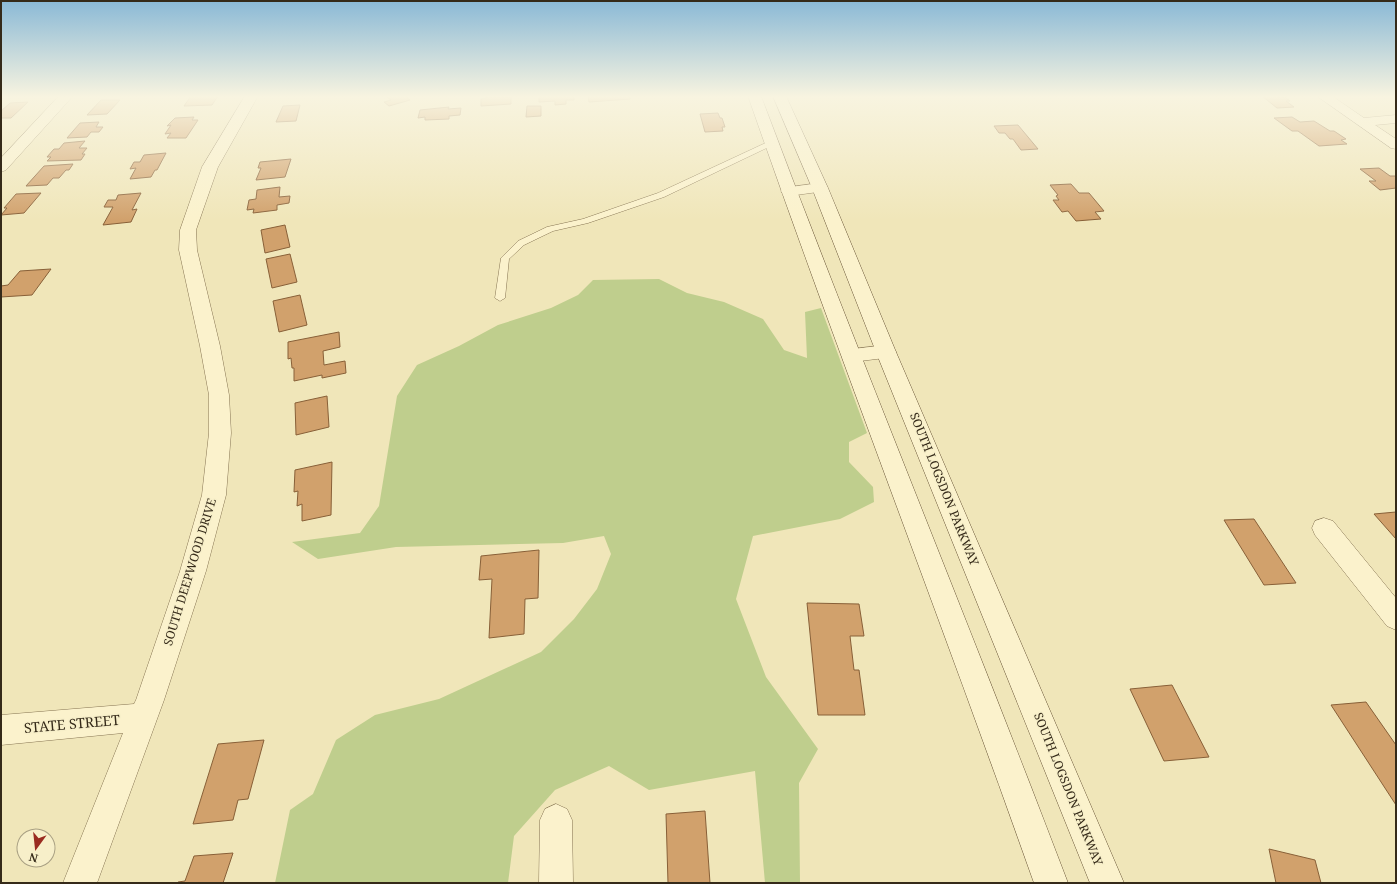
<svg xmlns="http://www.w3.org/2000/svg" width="1397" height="884" viewBox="0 0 1397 884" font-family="'Noto Serif',serif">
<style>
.green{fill:#bfce8d}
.building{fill:#d1a16c;stroke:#886038}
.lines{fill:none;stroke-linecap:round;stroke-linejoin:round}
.service-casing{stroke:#877553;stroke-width:1}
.minor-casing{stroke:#877553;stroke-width:1}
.secondary-casing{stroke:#695537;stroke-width:1}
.service{fill:#fbf2cc;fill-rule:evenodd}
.minor{fill:#fbf2cc;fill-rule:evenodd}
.secondary{fill:#fbf2cc;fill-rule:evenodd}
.labels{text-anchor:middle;stroke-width:3;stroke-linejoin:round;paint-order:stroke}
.street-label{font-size:12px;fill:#352a19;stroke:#f7efc9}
.near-street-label{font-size:14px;fill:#352a19;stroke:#f7efc9}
</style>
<rect width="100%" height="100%" fill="#f0e6b9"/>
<!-- green -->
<path class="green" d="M 659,279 L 687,293 L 724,302 L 763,319 L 784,350 L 807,358 L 805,312 L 821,308 L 867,433 L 849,442 L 849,462 L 873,487 L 874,502 L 840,519 L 753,536 L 736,599 L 766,677 L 818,749 L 799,783 L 800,883 L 765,883 L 755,771 L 649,790 L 609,766 L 555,790 L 514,836 L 508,883 L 275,883 L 290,810 L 313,794 L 336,740 L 375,715 L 439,699 L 541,652 L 574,619 L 597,589 L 611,554 L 604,536 L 563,543 L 396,547 L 318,559 L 292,542 L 360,533 L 379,506 L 397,396 L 417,365 L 459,346 L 498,325 L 551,308 L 578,295 L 593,280 Z"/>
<!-- building -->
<path class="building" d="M 191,96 L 218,96 L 212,105 L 184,106 Z
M 386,96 L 407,96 L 408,97 L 407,98 L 410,100 L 389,106 L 384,102 L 391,100 Z
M 539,96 L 574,96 L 574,100 L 566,100 L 566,104 L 555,105 L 555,101 L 539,102 Z
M 588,96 L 630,96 L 630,99 L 589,102 Z
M 1262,96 L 1285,97 L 1290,101 L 1286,101 L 1294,107 L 1277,108 Z
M 489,97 L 511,97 L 511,104 L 481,106 L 481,99 Z
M 101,100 L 120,100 L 107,114 L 87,115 Z
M 28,102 L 11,118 L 1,118 L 1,111 L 10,103 Z
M 300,105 L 296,121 L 276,122 L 283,106 Z
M 527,106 L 541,106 L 541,116 L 526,117 Z
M 449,107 L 448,109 L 461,108 L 460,115 L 449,116 L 449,119 L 425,120 L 425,117 L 418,118 L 420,110 Z
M 718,113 L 720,118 L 722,118 L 725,127 L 722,127 L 723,131 L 705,132 L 700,114 Z
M 194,117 L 192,120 L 198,120 L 186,138 L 167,138 L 171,133 L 165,134 L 171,125 L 167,126 L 175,118 Z
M 1292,117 L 1300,122 L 1314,121 L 1330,131 L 1334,131 L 1346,139 L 1341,140 L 1347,144 L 1319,146 L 1298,131 L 1292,131 L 1274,118 Z
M 99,122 L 96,127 L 103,127 L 99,132 L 91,132 L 87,137 L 67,138 L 80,123 Z
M 1018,125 L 1038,149 L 1021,150 L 1013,139 L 1010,139 L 1005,133 L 999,133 L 994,126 Z
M 85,141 L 79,148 L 87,148 L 82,154 L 85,154 L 81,160 L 47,161 L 51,157 L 47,157 L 54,149 L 59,149 L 64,143 Z
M 166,153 L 157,170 L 155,170 L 151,177 L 130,179 L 136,168 L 130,169 L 134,162 L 140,162 L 144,155 Z
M 291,159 L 285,177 L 256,180 L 261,168 L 258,168 L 260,162 Z
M 73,164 L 69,170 L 66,170 L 59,178 L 53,178 L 47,185 L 26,186 L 44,166 Z
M 1379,168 L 1390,176 L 1396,176 L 1396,188 L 1380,190 L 1369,181 L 1376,181 L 1360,169 Z
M 1071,184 L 1079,193 L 1089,193 L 1104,211 L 1095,212 L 1101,219 L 1076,221 L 1068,211 L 1062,212 L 1053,200 L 1059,200 L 1056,196 L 1058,195 L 1050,185 Z
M 280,187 L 279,197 L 290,196 L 289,203 L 277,205 L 277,210 L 253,213 L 254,209 L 247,210 L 249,200 L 256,199 L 257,190 Z
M 41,193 L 24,213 L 1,215 L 7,208 L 4,208 L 16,194 Z
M 141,193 L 132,210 L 137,209 L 131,222 L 103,225 L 113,207 L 104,207 L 108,200 L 116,200 L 118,195 Z
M 285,225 L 290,247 L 265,253 L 261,230 Z
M 290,254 L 297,282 L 272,288 L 266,259 Z
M 51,269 L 32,295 L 1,297 L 1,286 L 8,285 L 20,271 Z
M 300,295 L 307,325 L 279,332 L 273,301 Z
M 339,332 L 340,347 L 323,351 L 324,365 L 345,361 L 346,373 L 322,378 L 322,375 L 294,381 L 294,368 L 292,368 L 291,358 L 288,359 L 288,342 Z
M 327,396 L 329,427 L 296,435 L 295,403 Z
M 332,462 L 331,515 L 302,521 L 302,504 L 297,506 L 298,491 L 294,492 L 295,470 Z
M 1396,512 L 1396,539 L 1374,514 Z
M 1254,519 L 1296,583 L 1264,585 L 1224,520 Z
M 539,550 L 538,598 L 525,599 L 524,634 L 489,638 L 492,579 L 479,580 L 481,556 Z
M 807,603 L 859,604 L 864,636 L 850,636 L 854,670 L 859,670 L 865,715 L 818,715 Z
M 1172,685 L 1209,757 L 1164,761 L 1130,689 Z
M 1366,702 L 1396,745 L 1396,805 L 1331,705 Z
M 264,740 L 248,799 L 238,800 L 233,820 L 193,824 L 218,744 Z
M 705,811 L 710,883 L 668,883 L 666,814 Z
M 1269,849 L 1315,860 L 1321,883 L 1276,883 Z
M 233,853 L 223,883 L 177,883 L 178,882 L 185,881 L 194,856 Z"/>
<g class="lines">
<!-- service casing -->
<g class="service-casing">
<path id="service" d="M 768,142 L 774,142 L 775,144 L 664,197 L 588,223 L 553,231 L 524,245 L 509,259 L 505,298 L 500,301 L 495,298 L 501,258 L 518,241 L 547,227 L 583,219 L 658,193 Z"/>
</g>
<!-- minor casing -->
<g class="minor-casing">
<path id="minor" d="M 59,96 L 73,96 L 6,170 L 1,172 L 1,158 Z
M 245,96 L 258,96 L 218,167 L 196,230 L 197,250 L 220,346 L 229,395 L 231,433 L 226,495 L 206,571 L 164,700 L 97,883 L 63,883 L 123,733 L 1,745 L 1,715 L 134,704 L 136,700 L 180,571 L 202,495 L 209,433 L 209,395 L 200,346 L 179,250 L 180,230 L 202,167 Z
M 1317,96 L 1332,96 L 1364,118 L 1396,115 L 1396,123 L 1375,125 L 1396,139 L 1396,149 L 1391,148 Z
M 820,183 L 825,185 L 828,188 L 825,191 L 789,196 L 783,194 L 781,191 L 783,188 Z
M 886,345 L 893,347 L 896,352 L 893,357 L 852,362 L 845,360 L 842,355 L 845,350 Z
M 1324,518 L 1333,521 L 1396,598 L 1396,630 L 1387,626 L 1315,535 L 1312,528 L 1315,521 Z
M 556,804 L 567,809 L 572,820 L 573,883 L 539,883 L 540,820 L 545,809 Z"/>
</g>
<!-- secondary casing -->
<g class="secondary-casing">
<path id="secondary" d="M 748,96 L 761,96 C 860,360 968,620 1068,883 L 1034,883 C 941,620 840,360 748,96 Z
M 773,96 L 786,96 L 828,188 L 896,352 L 1124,883 L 1090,883 L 876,352 L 812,188 Z"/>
</g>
<!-- service -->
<use href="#service" class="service"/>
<!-- minor -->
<use href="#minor" class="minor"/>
<!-- secondary -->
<use href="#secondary" class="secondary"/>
</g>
<!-- sky -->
<linearGradient id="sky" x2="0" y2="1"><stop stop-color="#8ab9d6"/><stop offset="0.44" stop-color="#f8f4e0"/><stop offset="1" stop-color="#f8f4e0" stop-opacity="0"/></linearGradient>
<rect width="1397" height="220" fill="url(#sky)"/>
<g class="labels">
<!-- street labels -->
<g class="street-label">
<text transform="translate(944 489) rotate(68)" y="4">SOUTH LOGSDON PARKWAY</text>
<text transform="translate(190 572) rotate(-73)" y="4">SOUTH DEEPWOOD DRIVE</text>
<text transform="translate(1068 789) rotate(68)" y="4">SOUTH LOGSDON PARKWAY</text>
</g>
<!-- near-street labels -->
<g class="near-street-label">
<text transform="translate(72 724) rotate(-5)" y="5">STATE STREET</text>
</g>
</g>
<!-- border -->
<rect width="1397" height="884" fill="none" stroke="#352a19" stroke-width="4"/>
<!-- north arrow -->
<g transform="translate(36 848) rotate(195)"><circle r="19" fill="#f7efc9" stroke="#a9a083"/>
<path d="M0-3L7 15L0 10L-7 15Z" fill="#9a2c20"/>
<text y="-6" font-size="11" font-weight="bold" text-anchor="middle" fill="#352a19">N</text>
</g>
</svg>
